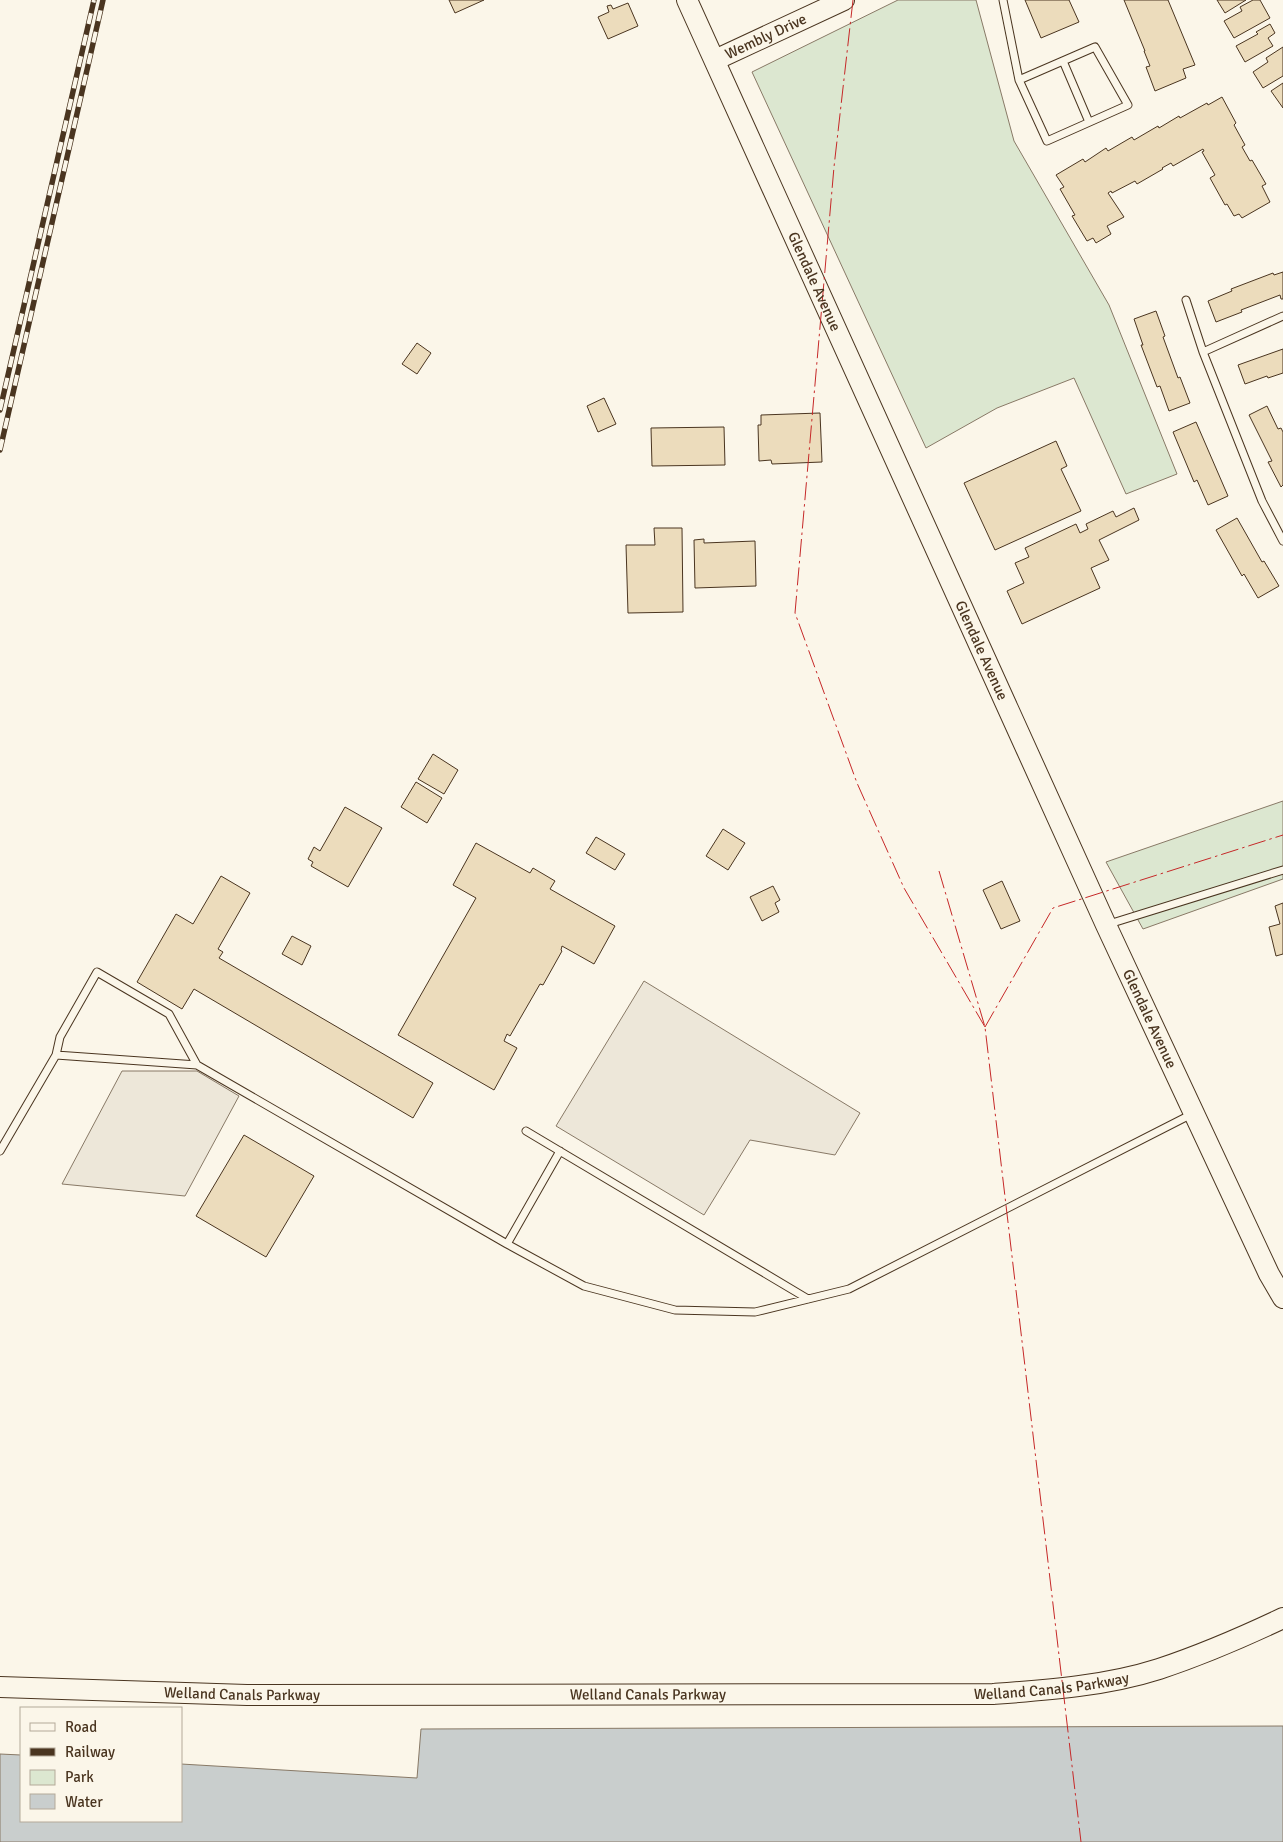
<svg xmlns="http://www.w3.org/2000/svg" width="1283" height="1842" viewBox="0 0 1283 1842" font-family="Signika,sans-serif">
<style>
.green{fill:#dce7d0;stroke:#887966}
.parking{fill:#ede7d9;stroke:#887966}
.water{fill:#c9cecd;stroke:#887966}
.building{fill:#ecdcbc;stroke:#4a3520}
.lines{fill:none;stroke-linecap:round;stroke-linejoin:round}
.lane-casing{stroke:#4a3520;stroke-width:9}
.secondary-casing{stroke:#4a3520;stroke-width:22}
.lane{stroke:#fbf6e9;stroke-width:7}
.secondary{stroke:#fbf6e9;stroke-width:20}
.rail-casing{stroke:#4a3520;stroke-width:5.5}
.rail{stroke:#fbf6e9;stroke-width:4;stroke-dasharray:11;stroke-linecap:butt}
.power{stroke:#c62828;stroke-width:1;stroke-dasharray:18 4 2.5 4;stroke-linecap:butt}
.labels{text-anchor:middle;stroke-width:4;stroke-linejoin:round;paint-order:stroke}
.street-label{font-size:15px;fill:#4a3520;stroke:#fbf6e9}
</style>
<rect width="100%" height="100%" fill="#fbf6e9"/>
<!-- green -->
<path class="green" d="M 898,0 L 976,0 L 1014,141 L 1109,305 L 1177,474 L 1126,494 L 1074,378 L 997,408 L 926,448 L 752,72 Z
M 1283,801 L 1283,879 L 1143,929 L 1106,862 Z"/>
<!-- parking -->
<path class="parking" d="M 644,981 L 860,1113 L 835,1155 L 750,1140 L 704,1215 L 556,1126 Z
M 122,1071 L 197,1071 L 239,1096 L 185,1196 L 62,1184 Z"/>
<!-- water -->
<path class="water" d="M 1283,1726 L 1283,1842 L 0,1842 L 0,1754 L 21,1755 L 21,1821 L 181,1821 L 181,1764 L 417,1778 L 421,1729 Z"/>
<!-- building -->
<path class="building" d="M 449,0 L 484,0 L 455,13 Z
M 1025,0 L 1069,0 L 1079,22 L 1041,38 Z
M 1124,0 L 1168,0 L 1195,65 L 1183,69 L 1186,78 L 1155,91 L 1146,67 L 1150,66 L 1144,51 L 1145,51 Z
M 1217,0 L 1246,0 L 1225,13 Z
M 1253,0 L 1260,0 L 1270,18 L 1234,38 L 1224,21 L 1242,11 L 1240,7 Z
M 628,3 L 638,26 L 608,39 L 598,17 L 609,12 L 607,6 L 611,5 L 613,9 Z
M 1270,24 L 1275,33 L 1268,38 L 1273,46 L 1245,62 L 1236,46 L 1258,34 L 1256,32 Z
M 1283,47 L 1283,76 L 1263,88 L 1253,72 L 1268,62 L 1266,58 Z
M 1283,83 L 1283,108 L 1271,91 Z
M 1222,97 L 1236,123 L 1234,125 L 1245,145 L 1242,147 L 1250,161 L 1252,160 L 1266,184 L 1262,186 L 1270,202 L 1242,218 L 1239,214 L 1234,216 L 1227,204 L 1225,205 L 1210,178 L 1215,175 L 1202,152 L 1204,151 L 1203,149 L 1173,166 L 1171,163 L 1162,168 L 1163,169 L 1137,184 L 1135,181 L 1112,193 L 1111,191 L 1108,193 L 1124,217 L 1107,226 L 1111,234 L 1096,243 L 1093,238 L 1087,241 L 1072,216 L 1075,215 L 1060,189 L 1064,187 L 1056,175 L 1083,159 L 1085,162 L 1106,148 L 1108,151 L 1132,137 L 1134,140 L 1158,126 L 1159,128 L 1179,116 L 1180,118 L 1207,103 L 1208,105 Z
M 1283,272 L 1283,299 L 1281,299 L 1280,295 L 1241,310 L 1242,312 L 1216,322 L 1208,301 L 1232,291 L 1231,289 L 1273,273 L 1274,275 Z
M 1156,311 L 1165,336 L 1163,337 L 1178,378 L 1180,377 L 1190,403 L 1169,411 L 1160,386 L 1157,387 L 1141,345 L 1143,345 L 1134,319 Z
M 417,343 L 431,353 L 417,374 L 402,364 Z
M 1283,349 L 1283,373 L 1268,378 L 1267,376 L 1245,384 L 1238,365 Z
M 604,398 L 616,424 L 598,432 L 587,406 Z
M 1267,406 L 1278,429 L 1281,428 L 1283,432 L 1283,485 L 1281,487 L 1268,462 L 1272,461 L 1249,415 Z
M 820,413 L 822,462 L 772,464 L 771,460 L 759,461 L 758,425 L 761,425 L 761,415 Z
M 1196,422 L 1228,496 L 1208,505 L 1197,480 L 1194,482 L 1173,432 Z
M 724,427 L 725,465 L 652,466 L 651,428 Z
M 1056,441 L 1067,466 L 1061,469 L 1081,511 L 995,550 L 964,483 Z
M 1134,508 L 1139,520 L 1099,540 L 1109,560 L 1091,568 L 1100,588 L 1022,624 L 1007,591 L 1024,583 L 1015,563 L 1029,557 L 1025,548 L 1076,524 L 1080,533 L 1088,529 L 1086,524 L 1113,511 L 1116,517 Z
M 1237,518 L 1262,562 L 1264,561 L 1279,586 L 1258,598 L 1244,574 L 1242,576 L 1216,530 Z
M 654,528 L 682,528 L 683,612 L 628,613 L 626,545 L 655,545 Z
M 704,539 L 704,543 L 755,541 L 756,586 L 695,588 L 694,540 Z
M 433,754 L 458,770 L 444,794 L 418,779 Z
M 416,782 L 442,798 L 427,823 L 401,807 Z
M 345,807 L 382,828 L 348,887 L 311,866 L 313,862 L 308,859 L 314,847 L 320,851 Z
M 723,829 L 745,843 L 728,870 L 706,856 Z
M 596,837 L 625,854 L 615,870 L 586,853 Z
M 476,843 L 530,873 L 533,868 L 555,881 L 550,889 L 615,926 L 594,964 L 562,946 L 561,950 L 562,951 L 543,985 L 540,984 L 510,1036 L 507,1034 L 504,1041 L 517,1048 L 494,1090 L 398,1035 L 476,898 L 453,885 Z
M 221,876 L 250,893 L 218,949 L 223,952 L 219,958 L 433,1083 L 413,1118 L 194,989 L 182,1009 L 137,982 L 176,914 L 193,924 Z
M 1002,881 L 1020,921 L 1001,929 L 983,890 Z
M 773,886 L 780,900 L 775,903 L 779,912 L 762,921 L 750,897 Z
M 1283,903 L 1283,954 L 1276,956 L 1269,927 L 1280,924 L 1275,906 Z
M 292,936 L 311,946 L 302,965 L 282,954 Z
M 244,1135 L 314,1176 L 266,1257 L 196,1216 Z"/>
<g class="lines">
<!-- lane casing -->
<g class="lane-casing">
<path id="lane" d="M 1003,0 L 1019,80 L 1047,141 L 1128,105 L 1095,47 L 1019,80
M 1063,61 L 1089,122
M 1186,300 L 1203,352 L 1262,501 L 1283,541
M 1203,352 L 1283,316
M 1109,924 L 1283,870
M 56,1055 L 60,1037 L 97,972 L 169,1014 L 197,1065
M 526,1131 L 808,1299
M 0,1151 L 56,1055 L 197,1065 L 507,1244 L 584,1286 L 675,1310 L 755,1312 L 849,1289 L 1192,1114
M 507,1244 L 560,1151"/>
</g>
<!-- secondary casing -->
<g class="secondary-casing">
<g id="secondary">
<path id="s1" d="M 687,0 L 1106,925 L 1269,1274 L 1283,1298"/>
<path id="s2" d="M 715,60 L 844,0"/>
<path id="s3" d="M 0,1687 L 247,1695 L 993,1694 C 1048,1690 1106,1686 1159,1669 C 1201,1655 1243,1637 1283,1618"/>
</g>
</g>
<!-- lane -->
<use href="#lane" class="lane"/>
<!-- secondary -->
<use href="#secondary" class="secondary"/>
<!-- rail casing -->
<g class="rail-casing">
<path id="rail" d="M 0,410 L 94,0
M 0,450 L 103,0"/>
</g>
<!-- rail -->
<use href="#rail" class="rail"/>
<!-- power -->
<path class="power" d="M 853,0 L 834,167 L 795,613 L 857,783 L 904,888 L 985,1027
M 939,871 L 985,1027 L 1081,1842
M 985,1027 L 1053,908 L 1283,835"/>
</g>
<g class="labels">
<!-- street labels -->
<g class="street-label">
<text dy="5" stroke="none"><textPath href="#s2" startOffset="56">Wembly Drive</textPath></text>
<text dy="5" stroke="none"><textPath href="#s1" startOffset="309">Glendale Avenue</textPath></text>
<text dy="5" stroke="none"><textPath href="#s1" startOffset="714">Glendale Avenue</textPath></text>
<text dy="5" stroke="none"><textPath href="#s1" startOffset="1119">Glendale Avenue</textPath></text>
<text dy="5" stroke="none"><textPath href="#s3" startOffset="1052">Welland Canals Parkway</textPath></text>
<text dy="5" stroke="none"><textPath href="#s3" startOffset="242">Welland Canals Parkway</textPath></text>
<text dy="5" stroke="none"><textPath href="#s3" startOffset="648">Welland Canals Parkway</textPath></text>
</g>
</g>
<!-- legend -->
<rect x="20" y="1707" width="162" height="115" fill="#fbf6e9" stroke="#b4a999"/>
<rect x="30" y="1723" width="25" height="8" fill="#fbf6e9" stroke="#b4a999"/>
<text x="65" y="1732" font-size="15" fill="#4a3520">Road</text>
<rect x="30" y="1748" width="25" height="8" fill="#4a3520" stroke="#b4a999"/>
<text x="65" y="1757" font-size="15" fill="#4a3520">Railway</text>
<rect x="30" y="1770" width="25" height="15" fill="#dce7d0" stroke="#b4a999"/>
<text x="65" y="1782" font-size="15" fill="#4a3520">Park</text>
<rect x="30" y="1794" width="25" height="15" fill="#c9cecd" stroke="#b4a999"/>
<text x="65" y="1807" font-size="15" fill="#4a3520">Water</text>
</svg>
